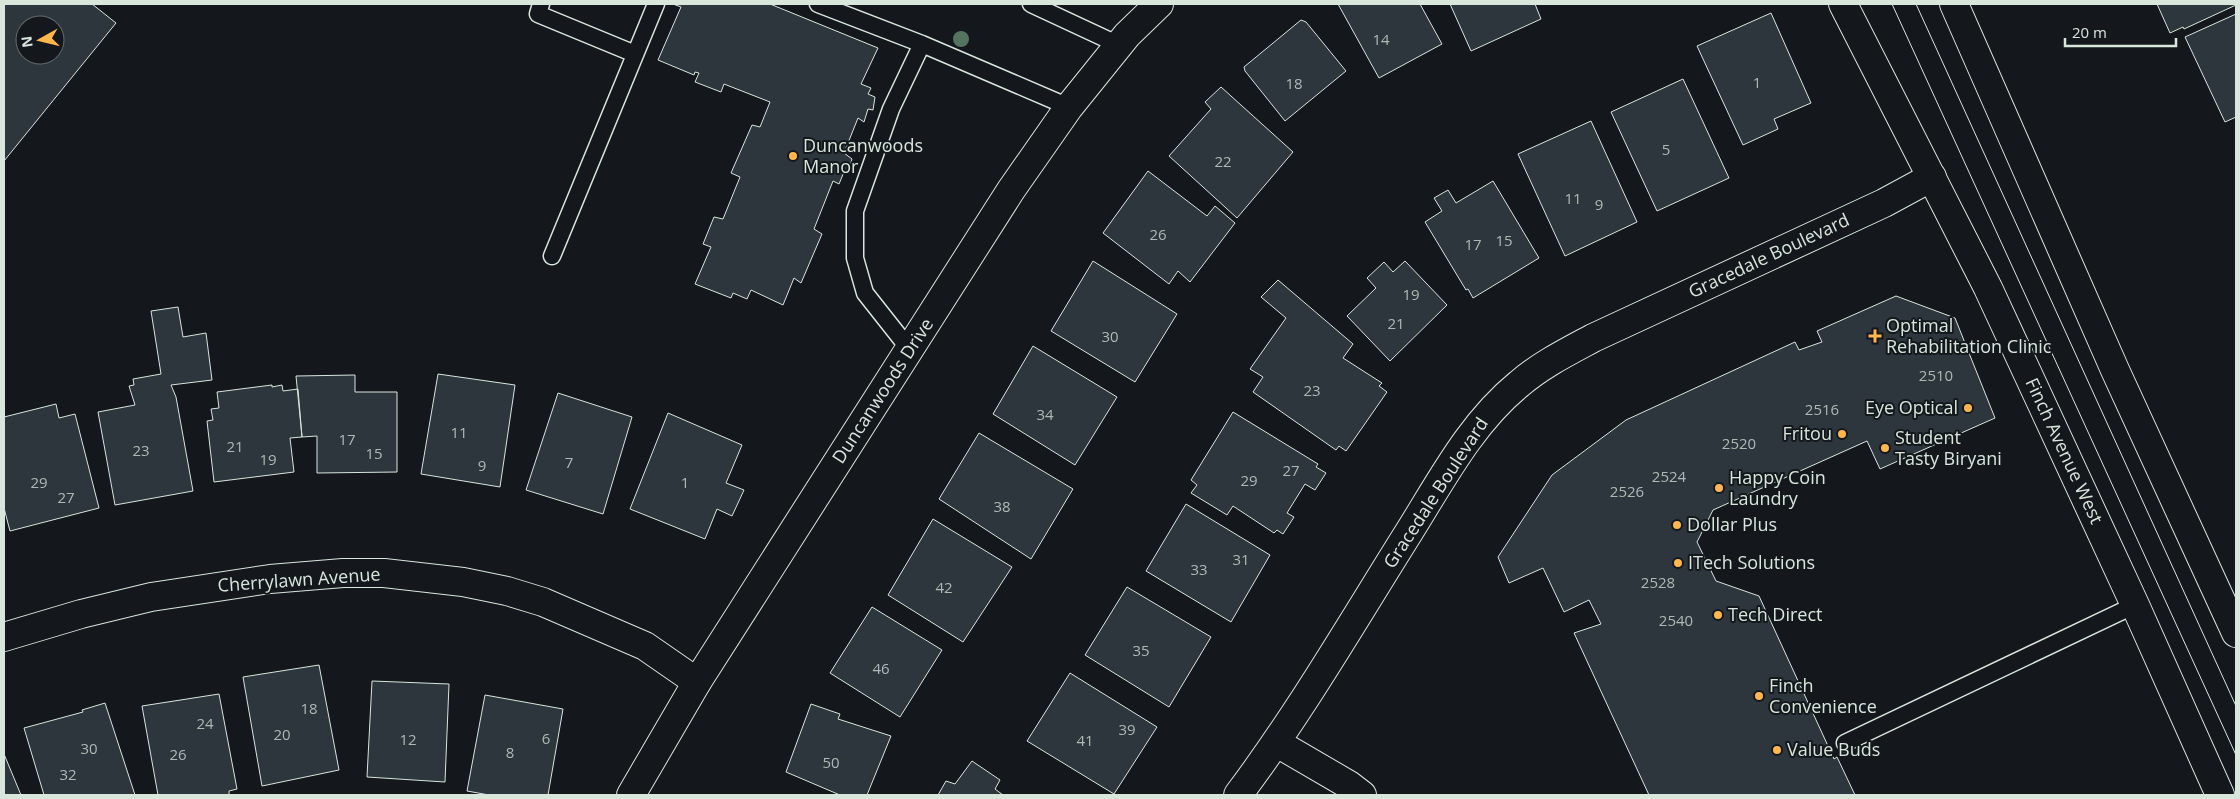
<svg xmlns="http://www.w3.org/2000/svg" width="2240" height="799" viewBox="0 0 2240 799" font-family="'Open Sans',sans-serif">
<style>
.building{fill:#2c363c;stroke:#d8e6dc;fill-rule:evenodd}
.lines{fill:none;stroke-linecap:round;stroke-linejoin:round}
.service-casing{stroke:#d8e6dc;stroke-width:19}
.minor-casing{stroke:#d8e6dc;stroke-width:30}
.tertiary-casing{stroke:#d8e6dc;stroke-width:30}
.secondary-casing{stroke:#d8e6dc;stroke-width:30}
.service{stroke:#14181c;stroke-width:16}
.minor{stroke:#14181c;stroke-width:28}
.tertiary{stroke:#14181c;stroke-width:28}
.secondary{stroke:#14181c;stroke-width:28}
.tram{stroke:#d8e6dc;stroke-width:1}
.tree{fill:#55745f}
.poi-dot{fill:#ffb74d;stroke:#14181c;stroke-width:2}
.labels{text-anchor:middle;stroke-width:4;stroke-linejoin:round;paint-order:stroke}
.number-label{font-size:15px;fill:#adbab4}
.poi-label{font-size:18px;fill:#d8e6dc;stroke:#14181c;text-anchor:start}
.street-label{font-size:18px;fill:#d8e6dc;stroke:#14181c}
</style>
<rect width="100%" height="100%" fill="#14181c"/>
<!-- building -->
<path class="building" d="M 4,4 L 92,4 L 116,23 L 4,161 ZM 25,25 L 55,25 L 55,55 L 25,55 Z
M 673,4 L 770,4 L 878,48 L 861,84 L 871,88 L 868,94 L 875,97 L 873,110 L 868,109 L 864,122 L 858,118 L 844,153 L 852,159 L 848,173 L 844,172 L 839,184 L 833,181 L 814,229 L 822,234 L 801,283 L 794,278 L 783,305 L 751,290 L 747,299 L 733,293 L 731,298 L 695,284 L 711,247 L 703,244 L 714,217 L 723,219 L 740,177 L 731,173 L 752,125 L 760,127 L 770,102 L 724,84 L 721,92 L 695,82 L 699,73 L 695,72 L 694,75 L 658,60 L 681,7 Z
M 1338,4 L 1420,4 L 1442,44 L 1379,78 Z
M 1450,4 L 1535,4 L 1541,19 L 1471,51 Z
M 2157,4 L 2236,4 L 2236,5 L 2184,29 L 2183,27 L 2170,33 Z
M 1771,13 L 1811,103 L 1774,119 L 1778,129 L 1743,145 L 1697,46 Z
M 2236,14 L 2236,117 L 2225,122 L 2185,37 Z
M 1301,20 L 1306,22 L 1346,71 L 1285,121 L 1245,71 L 1244,67 Z
M 1683,79 L 1729,178 L 1657,211 L 1611,112 Z
M 1221,87 L 1293,152 L 1237,218 L 1169,156 L 1211,109 L 1205,102 Z
M 1591,121 L 1637,222 L 1565,256 L 1518,154 Z
M 1148,171 L 1207,216 L 1215,206 L 1235,223 L 1190,282 L 1178,271 L 1169,284 L 1103,233 Z
M 1493,181 L 1539,258 L 1473,298 L 1468,289 L 1466,290 L 1425,222 L 1442,211 L 1434,198 L 1448,190 L 1456,203 Z
M 1093,261 L 1177,314 L 1135,382 L 1051,331 Z
M 1405,261 L 1447,305 L 1390,361 L 1347,316 L 1376,288 L 1367,278 L 1384,262 L 1393,272 Z
M 1278,280 L 1353,344 L 1343,358 L 1382,383 L 1379,386 L 1387,392 L 1346,451 L 1339,446 L 1336,450 L 1253,392 L 1263,377 L 1250,369 L 1286,318 L 1261,297 Z
M 1896,296 L 1955,318 L 1995,418 L 1880,469 L 1867,441 L 1713,510 L 1697,542 L 1716,581 L 1759,596 L 1834,759 L 1837,757 L 1855,795 L 1649,795 L 1574,633 L 1601,624 L 1589,600 L 1564,612 L 1543,568 L 1509,583 L 1498,557 L 1552,475 L 1626,420 L 1795,342 L 1799,350 L 1822,342 L 1817,331 Z
M 178,307 L 183,337 L 206,333 L 212,380 L 171,385 L 176,397 L 193,491 L 115,505 L 98,412 L 135,405 L 129,386 L 134,385 L 133,379 L 161,374 L 151,311 Z
M 1033,346 L 1117,397 L 1075,465 L 993,414 Z
M 438,374 L 515,385 L 500,487 L 421,474 Z
M 355,375 L 355,392 L 397,392 L 397,472 L 317,473 L 317,436 L 302,437 L 296,376 Z
M 272,385 L 272,387 L 282,385 L 283,391 L 298,389 L 302,437 L 290,438 L 294,472 L 214,482 L 207,421 L 213,420 L 211,409 L 219,408 L 217,392 Z
M 558,393 L 632,417 L 603,514 L 526,490 Z
M 56,404 L 59,418 L 75,414 L 99,508 L 10,531 L 4,508 L 4,417 Z
M 1233,412 L 1318,464 L 1316,467 L 1326,473 L 1315,490 L 1305,484 L 1287,513 L 1294,517 L 1283,534 L 1277,530 L 1274,533 L 1233,506 L 1227,515 L 1191,493 L 1197,485 L 1191,480 Z
M 668,413 L 742,445 L 726,483 L 744,490 L 732,516 L 717,509 L 705,539 L 630,509 Z
M 979,433 L 1073,489 L 1031,559 L 939,499 Z
M 1186,504 L 1270,555 L 1231,622 L 1146,571 Z
M 933,519 L 1012,567 L 963,642 L 888,595 Z
M 1127,587 L 1211,637 L 1169,707 L 1085,655 Z
M 872,607 L 942,650 L 900,717 L 830,673 Z
M 319,665 L 339,770 L 262,786 L 243,677 Z
M 1070,673 L 1157,727 L 1114,794 L 1027,741 Z
M 372,681 L 449,684 L 445,782 L 367,777 Z
M 219,694 L 237,789 L 229,791 L 229,795 L 158,795 L 142,706 Z
M 485,695 L 563,709 L 548,795 L 489,795 L 467,791 Z
M 105,703 L 135,795 L 44,795 L 24,728 L 83,712 L 82,710 Z
M 811,704 L 840,714 L 838,719 L 891,736 L 867,795 L 840,795 L 786,772 Z
M 4,754 L 21,795 L 4,795 Z
M 972,761 L 1000,780 L 995,789 L 1003,795 L 938,795 L 946,781 L 955,784 Z"/>
<g class="lines">
<!-- service casing -->
<g class="service-casing">
<path id="service" d="M 541,4 L 538,14 L 635,54
M 818,4 L 922,44
M 1031,4 L 1119,45
M 552,256 L 656,4
M 910,350 L 865,293 L 855,258 L 855,211 L 891,109 L 922,44 L 1069,107
M 1845,743 L 2135,605"/>
</g>
<!-- minor casing -->
<g class="minor-casing">
<path id="minor" d="M 4,637 L 81,614 L 151,597 L 270,579 L 343,573 L 384,573 L 463,582 L 507,591 L 543,602 L 645,646 L 697,682
M 1277,743 L 1349,785 L 1362,795
M 1238,795 C 1301,711 1353,621 1409,532 C 1441,481 1471,423 1519,384 C 1541,365 1567,352 1593,338 L 1884,203 L 1932,177"/>
</g>
<!-- tertiary casing -->
<g class="tertiary-casing">
<path id="tertiary" d="M 631,795 L 697,682 L 1011,190 L 1069,107 L 1127,35 L 1159,4"/>
</g>
<!-- secondary casing -->
<g class="secondary-casing">
<path id="secondary" d="M 1843,4 L 1988,288 L 2135,605 L 2220,795
M 1954,4 L 2115,370 L 2236,633"/>
</g>
<!-- service -->
<use href="#service" class="service"/>
<!-- minor -->
<use href="#minor" class="minor"/>
<!-- tertiary -->
<use href="#tertiary" class="tertiary"/>
<!-- secondary -->
<use href="#secondary" class="secondary"/>
<!-- tram -->
<path class="tram" d="M 1892,4 L 2236,755
M 1916,4 L 2236,706"/>
</g>
<!-- trees -->
<circle class="tree" cx="961" cy="39" r="8"/>
<!-- markers -->
<g class="poi-dot">
<circle cx="793" cy="156" r="5"/>
<path d="M1872.5 328.5h5v5h5v5h-5v5h-5v-5h-5v-5h5z"/>
<circle cx="1968" cy="408" r="5"/>
<circle cx="1842" cy="434" r="5"/>
<circle cx="1885" cy="448" r="5"/>
<circle cx="1719" cy="488" r="5"/>
<circle cx="1677" cy="525" r="5"/>
<circle cx="1678" cy="563" r="5"/>
<circle cx="1718" cy="615" r="5"/>
<circle cx="1759" cy="696" r="5"/>
<circle cx="1777" cy="750" r="5"/>
</g>
<g class="labels">
<!-- number labels -->
<g class="number-label">
<text x="1381" y="45">14</text>
<text x="1757" y="88">1</text>
<text x="1294" y="89">18</text>
<text x="1666" y="155">5</text>
<text x="1223" y="167">22</text>
<text x="1573" y="204">11</text>
<text x="1599" y="210">9</text>
<text x="1158" y="240">26</text>
<text x="1504" y="246">15</text>
<text x="1473" y="250">17</text>
<text x="1411" y="300">19</text>
<text x="1396" y="329">21</text>
<text x="1110" y="342">30</text>
<text x="1936" y="381">2510</text>
<text x="1312" y="396">23</text>
<text x="1822" y="415">2516</text>
<text x="1045" y="420">34</text>
<text x="459" y="438">11</text>
<text x="347" y="445">17</text>
<text x="1739" y="449">2520</text>
<text x="235" y="452">21</text>
<text x="141" y="456">23</text>
<text x="374" y="459">15</text>
<text x="268" y="465">19</text>
<text x="569" y="468">7</text>
<text x="482" y="471">9</text>
<text x="1291" y="476">27</text>
<text x="1669" y="482">2524</text>
<text x="1249" y="486">29</text>
<text x="39" y="488">29</text>
<text x="685" y="488">1</text>
<text x="1627" y="497">2526</text>
<text x="66" y="503">27</text>
<text x="1002" y="512">38</text>
<text x="1241" y="565">31</text>
<text x="1199" y="575">33</text>
<text x="1658" y="588">2528</text>
<text x="944" y="593">42</text>
<text x="1676" y="626">2540</text>
<text x="1141" y="656">35</text>
<text x="881" y="674">46</text>
<text x="309" y="714">18</text>
<text x="205" y="729">24</text>
<text x="1127" y="735">39</text>
<text x="282" y="740">20</text>
<text x="546" y="744">6</text>
<text x="408" y="745">12</text>
<text x="1085" y="746">41</text>
<text x="89" y="754">30</text>
<text x="510" y="758">8</text>
<text x="178" y="760">26</text>
<text x="831" y="768">50</text>
<text x="68" y="780">32</text>
</g>
<!-- poi labels -->
<g class="poi-label">
<text x="803" y="152">Duncanwoods<tspan x="803" dy="21">Manor</tspan></text>
<text x="1886" y="332">Optimal<tspan x="1886" dy="21">Rehabilitation Clinic</tspan></text>
<text x="1958" y="414" text-anchor="end">Eye Optical</text>
<text x="1832" y="440" text-anchor="end">Fritou</text>
<text x="1895" y="444">Student<tspan x="1895" dy="21">Tasty Biryani</tspan></text>
<text x="1729" y="484">Happy Coin<tspan x="1729" dy="21">Laundry</tspan></text>
<text x="1687" y="531">Dollar Plus</text>
<text x="1688" y="569">ITech Solutions</text>
<text x="1728" y="621">Tech Direct</text>
<text x="1769" y="692">Finch<tspan x="1769" dy="21">Convenience</tspan></text>
<text x="1787" y="756">Value Buds</text>
</g>
<!-- street labels -->
<g class="street-label">
<text transform="translate(1769 256) rotate(-25)" y="6">Gracedale Boulevard</text>
<text transform="translate(883 391) rotate(-57)" y="6">Duncanwoods Drive</text>
<text transform="translate(2064 451) rotate(65)" y="6">Finch Avenue West</text>
<text transform="translate(1436 493) rotate(-57)" y="6">Gracedale Boulevard</text>
<text transform="translate(299 580) rotate(-4)" y="6">Cherrylawn Avenue</text>
</g>
</g>
<!-- border -->
<rect width="2240" height="799" fill="none" stroke="#d8e6dc" stroke-width="10"/>
<!-- north arrow -->
<g transform="translate(40 40) rotate(262)"><circle r="24" fill="#14181c" stroke="#626a69"/>
<path d="M0-4L9 19L0 12L-9 19Z" fill="#ffb74d"/>
<text y="-8" font-size="14" font-weight="bold" text-anchor="middle" fill="#d8e6dc">N</text>
</g>
<!-- scale -->
<path d="M2065 38v8h111v-8" fill="none" stroke="#d8e6dc" stroke-width="2.5"/>
<text x="2072" y="38" font-size="15" fill="#d8e6dc" stroke="#14181c" stroke-width="4" paint-order="stroke">20 m</text>
</svg>
